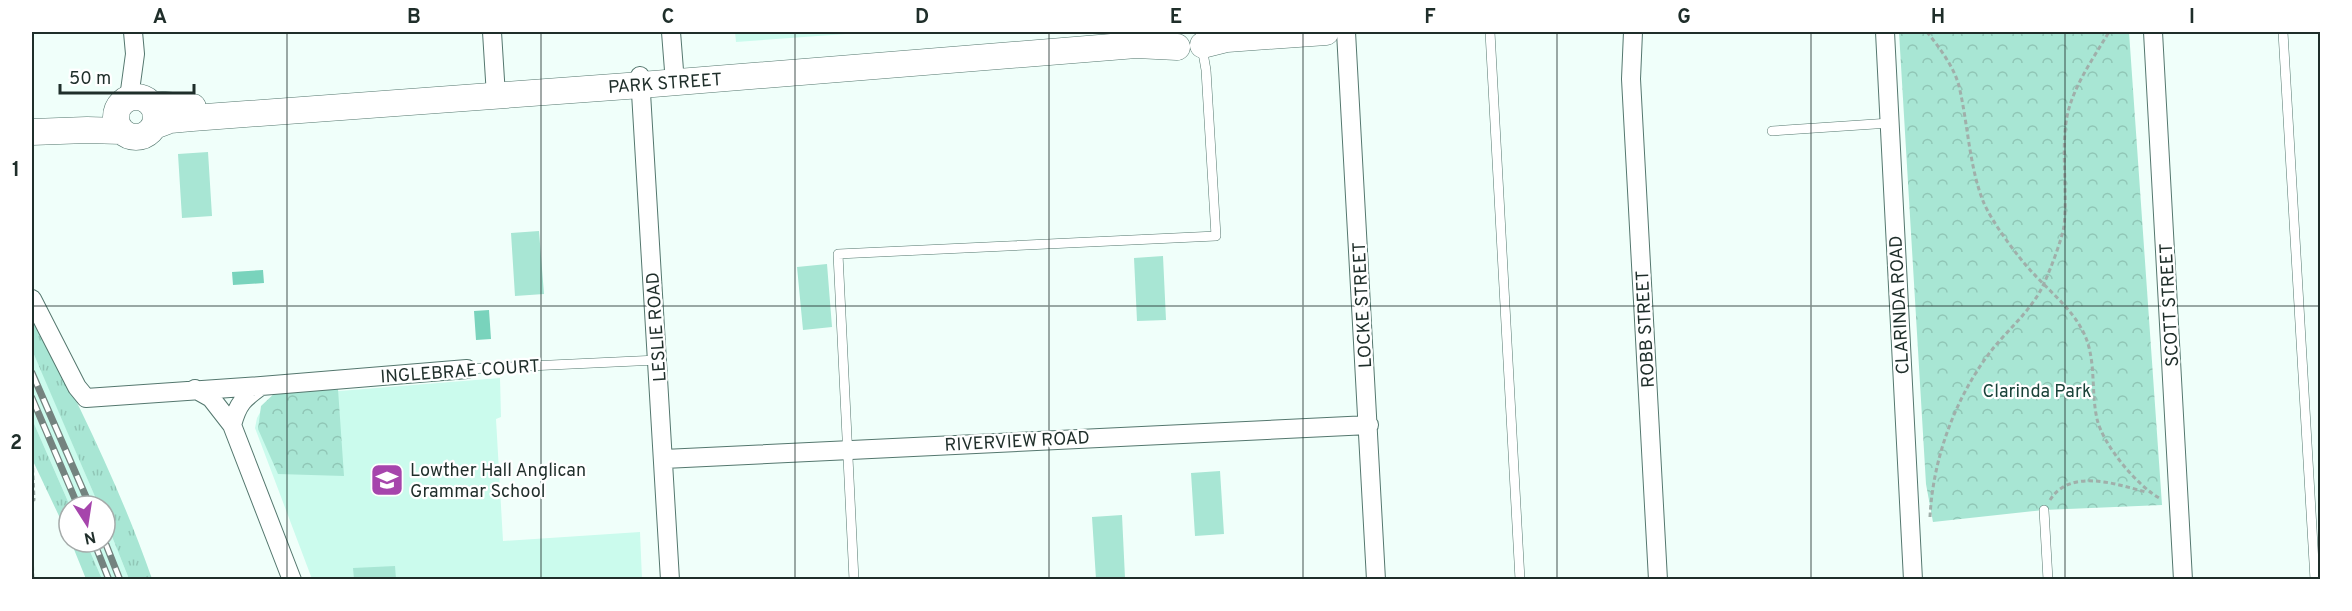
<svg xmlns="http://www.w3.org/2000/svg" width="2352" height="611" viewBox="0 0 2352 611" font-family="Overpass,sans-serif">
<style>
.built{fill:#cbfbed}
.grass{fill:url(#grass-tufts)}
.forest{fill:url(#forest-crowns)}
.pitch{fill:#a8e6d4}
.water{fill:#79d3bc}
.lines{fill:none;stroke-linecap:round;stroke-linejoin:round}
.lane-casing{stroke:#54776e;stroke-width:10}
.street-casing{stroke:#54776e;stroke-width:20}
.secondary-casing{stroke:#54776e;stroke-width:27}
.path{stroke:#a0afaa;stroke-width:3;stroke-dasharray:4.5 3;stroke-linecap:butt}
.lane{stroke:#fff;stroke-width:9}
.street{stroke:#fff;stroke-width:18}
.secondary{stroke:#fff;stroke-width:26}
.rail-casing{stroke:#74837f;stroke-width:7}
.rail{stroke:#fff;stroke-width:4.5;stroke-dasharray:14;stroke-linecap:butt}
.grid{fill:none;stroke:#1f2e2a;stroke-width:1.5;stroke-opacity:0.55}
.labels{text-anchor:middle;stroke-width:4.5;stroke-linejoin:round;paint-order:stroke}
.street-label{font-size:18px;fill:#1f2e2a;stroke:#fff}
.park-label{font-size:18px;fill:#1a4339;stroke:#fff}
.poi-label{font-size:18px;fill:#1f2e2a;stroke:#fff;text-anchor:start}
.neatline{fill:none;stroke:#1f2e2a;stroke-width:2}
.grid-label{font-size:20px;text-anchor:middle;font-weight:bold;fill:#1f2e2a}
</style>
<defs>
<pattern id="grass-tufts" width="24" height="20" patternUnits="userSpaceOnUse" patternTransform="scale(1.5)"><rect width="24" height="20" fill="#a8e6d4"/><path d="M3 7l-1-3M5 7V3M7 7l1-3M15 17l-1-3M17 17v-4M19 17l1-3" fill="none" stroke="#90c6b6"/></pattern>
<pattern id="forest-crowns" width="20" height="18" patternUnits="userSpaceOnUse" patternTransform="scale(1.5)"><rect width="20" height="18" fill="#a8e6d4"/><path d="M2 6a3 3 0 1 1 6 0M12 15a3 3 0 1 1 6 0" fill="none" stroke="#90c6b6"/></pattern>
</defs>
<rect width="100%" height="100%" fill="#f0fffa"/>
<!-- built -->
<path class="built" d="M 735,32 L 874,32 L 736,42 Z
M 32,350 L 45,379 L 99,506 L 70,506 L 32,419 Z
M 500,378 L 501,417 L 496,419 L 503,541 L 640,532 L 642,579 L 312,579 L 255,428 L 257,418 L 264,405 L 278,396 Z
M 105,519 L 129,579 L 102,579 L 86,542 L 105,542 Z"/>
<!-- grass -->
<path class="grass" d="M 32,314 C 77,400 120,487 152,579 L 129,579 L 105,519 L 105,506 L 99,506 L 32,350 Z
M 32,419 L 70,506 L 69,537 L 32,459 Z
M 71,542 L 86,542 L 102,579 L 86,579 Z"/>
<!-- forest -->
<path class="forest" d="M 1899,32 L 2129,32 L 2162,505 L 2044,510 L 1933,522 L 1926,484 Z
M 338,389 L 344,476 L 278,474 L 258,429 L 261,406 L 277,391 Z"/>
<!-- pitch -->
<path class="pitch" d="M 208,152 L 212,216 L 182,218 L 178,154 Z
M 539,231 L 544,294 L 515,296 L 511,233 Z
M 1163,256 L 1166,320 L 1137,321 L 1134,258 Z
M 827,264 L 832,327 L 803,330 L 797,267 Z
M 1220,471 L 1224,534 L 1195,536 L 1191,473 Z
M 1122,515 L 1125,578 L 1096,579 L 1092,517 Z
M 395,566 L 396,579 L 354,579 L 353,568 Z"/>
<!-- water -->
<path class="water" d="M 263,270 L 264,283 L 233,285 L 232,272 Z
M 489,310 L 491,339 L 476,340 L 474,311 Z"/>
<g class="lines">
<!-- lane casing -->
<g class="lane-casing">
<path id="lane" d="M 1490,32 L 1520,580
M 2283,32 L 2315,580
M 1772,131 L 1890,123
M 467,369 L 658,360
M 2044,510 L 2048,580
M 854,580 L 838,254 L 1216,236 L 1206,70 L 1202,47"/>
</g>
<!-- street casing -->
<g class="street-casing">
<path id="street" d="M 492,32 L 496,96
M 671,32 L 675,83
M 1346,32 L 1376,580
M 1633,32 L 1631,79 L 1658,580
M 1885,32 L 1913,580
M 2153,32 L 2183,580
M 640,76 L 670,580
M 129,98 L 135,54 L 133,32
M 32,299 L 77,387 L 86,398 L 261,386 L 467,369
M 195,389 L 211,398 L 232,425 L 292,580
M 232,425 C 238,403 243,399 261,386
M 664,459 L 1369,425"/>
</g>
<!-- secondary casing -->
<g class="secondary-casing">
<path id="secondary" d="M 1203,45 L 1227,39 L 1326,32
M116 117a20 20 0 1 1 40 0a20 20 0 1 1-40 0Z
M 151,104 L 193,107
M 154,126 L 170,120 L 192,118 L 641,85 L 1136,45 L 1177,47
M 32,132 L 87,130 L 121,131"/>
</g>
<!-- path -->
<path class="path" d="M 1927,32 C 1939,47 1954,67 1959,86 C 1968,124 1969,165 1983,201 C 1991,221 2017,256 2032,272 C 2051,293 2075,311 2086,338 C 2096,364 2091,392 2097,419 C 2103,445 2138,487 2161,499
M 32,453 L 34,500 L 32,501
M 2050,500 C 2070,468 2116,484 2146,492
M 1930,517 C 1933,456 1957,393 1995,346 C 2012,326 2035,306 2045,281 C 2051,268 2062,239 2064,226 C 2068,191 2060,145 2068,112 C 2075,84 2094,57 2109,32
M 32,551 L 33,580"/>
<!-- lane -->
<use href="#lane" class="lane"/>
<!-- street -->
<use href="#street" class="street"/>
<!-- secondary -->
<use href="#secondary" class="secondary"/>
<!-- rail casing -->
<g class="rail-casing">
<path id="rail" d="M 32,373 L 90,506
M 32,398 L 78,506
M 94,542 L 109,580
M 105,542 L 120,580"/>
</g>
<!-- rail -->
<use href="#rail" class="rail"/>
</g>
<!-- grid -->
<path class="grid" d="M 287,32 L 287,580M 541,32 L 541,580M 795,32 L 795,580M 1049,32 L 1049,580M 1303,32 L 1303,580M 1557,32 L 1557,580M 1811,32 L 1811,580M 2065,32 L 2065,580M 32,306 L 2320,306"/>
<!-- icons -->
<defs>
<g id="school-square" transform="scale(1.725)"><rect x="-9" y="-9" width="18" height="18" rx="4" fill="#a645ac" stroke="#fff"/><path d="M0-5L7-2L0 1L-7-2ZM-4 1L0 2.5L4 1V4Q0 6-4 4Z" fill="#fff"/></g>
</defs>
<g fill-rule="evenodd">
<use href="#school-square" x="387" y="480"/>
</g>
<g class="labels">
<!-- street labels -->
<g class="street-label">
<text transform="translate(665 83) rotate(-4)" y="6">PARK STREET</text>
<text transform="translate(1362 305) rotate(-93)" y="6">LOCKE STREET</text>
<text transform="translate(1899 305) rotate(-93)" y="6">CLARINDA ROAD</text>
<text transform="translate(2169 305) rotate(-93)" y="6">SCOTT STREET</text>
<text transform="translate(656 327) rotate(-94)" y="6">LESLIE ROAD</text>
<text transform="translate(1645 329) rotate(-93)" y="6">ROBB STREET</text>
<text transform="translate(460 371) rotate(-4)" y="6">INGLEBRAE COURT</text>
<text transform="translate(1017 441) rotate(-3)" y="6">RIVERVIEW ROAD</text>
</g>
<!-- park labels -->
<g class="park-label">
<text x="2037" y="397">Clarinda Park</text>
</g>
<!-- poi labels -->
<g class="poi-label">
<text x="410" y="476">Lowther Hall Anglican<tspan x="410" dy="21">Grammar School</tspan></text>
</g>
</g>
<!-- border -->
<rect width="2352" height="611" fill="none" stroke="#ffffff" stroke-width="66"/>
<!-- north arrow -->
<g transform="translate(87 524) rotate(168)"><circle r="28" fill="#ffffff" stroke="#a5abaa" stroke-width="1.5"/>
<path d="M0-4.5L10 22L0 15L-10 22Z" fill="#a645ac"/>
<text y="-9" font-size="16" font-weight="bold" text-anchor="middle" fill="#1f2e2a">N</text>
</g>
<!-- scale -->
<path d="M60 84v9h134v-9" fill="none" stroke="#1f2e2a" stroke-width="3"/>
<text x="69" y="84" font-size="18" fill="#1f2e2a" stroke="#ffffff" stroke-width="4.5" paint-order="stroke">50 m</text>
<rect x="33" y="33" width="2286" height="545" class="neatline"/>
<g class="grid-label">
<text x="160" y="23">A</text>
<text x="414" y="23">B</text>
<text x="668" y="23">C</text>
<text x="922" y="23">D</text>
<text x="1176" y="23">E</text>
<text x="1430" y="23">F</text>
<text x="1684" y="23">G</text>
<text x="1938" y="23">H</text>
<text x="2192" y="23">I</text>
<text x="16" y="176">1</text>
<text x="16" y="449">2</text>
</g>
</svg>
